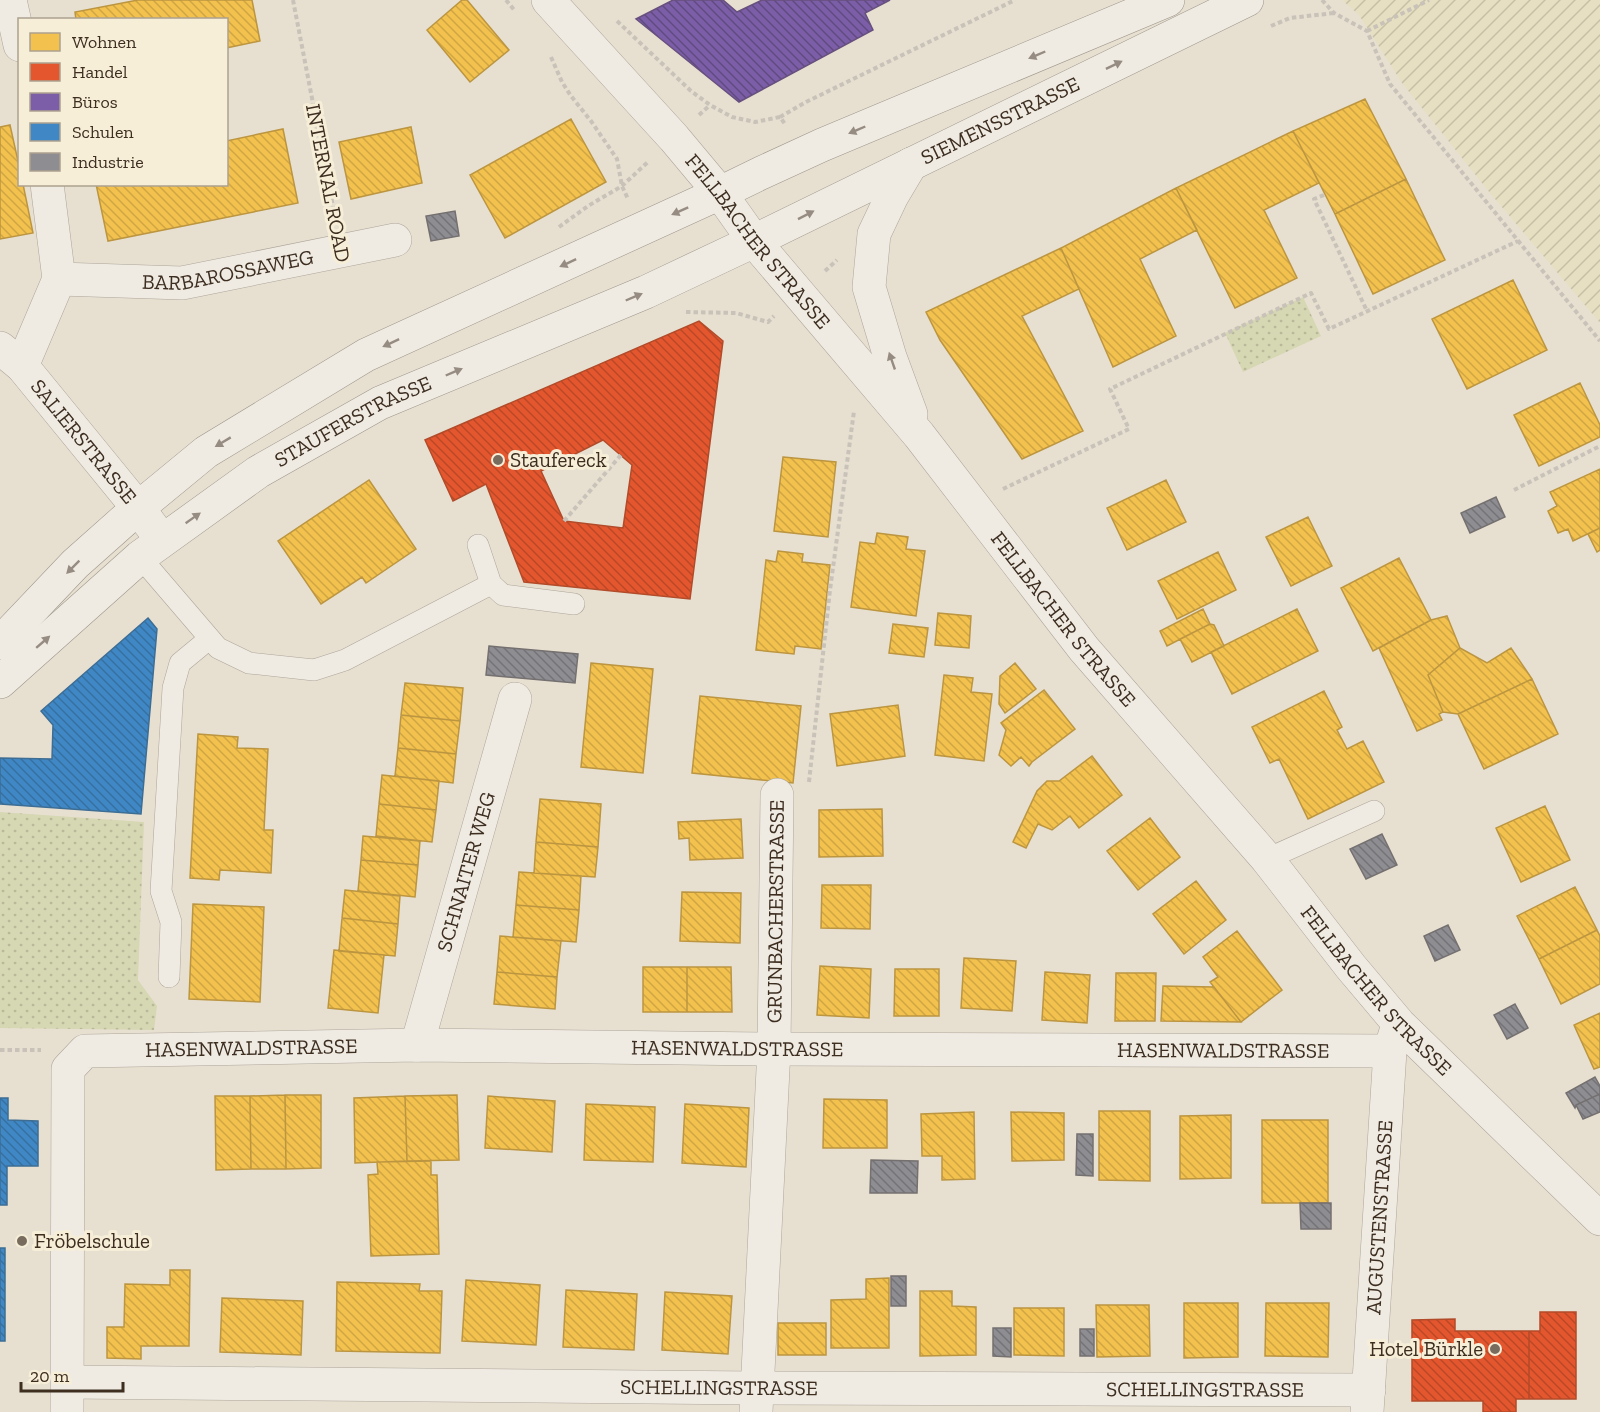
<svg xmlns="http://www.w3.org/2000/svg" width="1600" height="1412" viewBox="0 0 1600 1412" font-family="'Zilla Slab',serif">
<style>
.farmland{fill:url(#farmland-furrows)}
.green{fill:url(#green-dots)}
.homes{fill:url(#homes-back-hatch);stroke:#bc9540;stroke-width:1.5}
.shops{fill:url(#shops-back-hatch);stroke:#b24b2a;stroke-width:1.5;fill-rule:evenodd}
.offices{fill:url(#offices-back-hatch);stroke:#68507e;stroke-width:1.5}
.schools{fill:url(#schools-back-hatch);stroke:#3e6d94;stroke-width:1.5}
.industry{fill:url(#industry-back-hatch);stroke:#757070;stroke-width:1.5}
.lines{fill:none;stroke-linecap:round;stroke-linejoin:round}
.service-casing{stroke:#ada599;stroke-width:22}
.minor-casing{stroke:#ada599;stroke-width:34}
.tertiary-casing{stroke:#ada599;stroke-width:34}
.secondary-casing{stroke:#9c958a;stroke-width:34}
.path{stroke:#c8c2b9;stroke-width:4;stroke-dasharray:4.5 3;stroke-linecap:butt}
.service{stroke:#efebe3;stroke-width:21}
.minor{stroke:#efebe3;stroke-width:33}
.tertiary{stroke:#efebe3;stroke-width:33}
.secondary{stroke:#efebe3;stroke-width:33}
.oneway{fill:#968c82}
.poi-dot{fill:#786c5e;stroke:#f7eed8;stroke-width:2}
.labels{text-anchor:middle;stroke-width:6;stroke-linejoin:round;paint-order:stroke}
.street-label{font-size:21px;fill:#3d2e20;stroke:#f7eed8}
.poi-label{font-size:21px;fill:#3d2e20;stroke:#f7eed8;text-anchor:start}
</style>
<defs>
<pattern id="farmland-furrows" width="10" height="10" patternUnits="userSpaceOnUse" patternTransform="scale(1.5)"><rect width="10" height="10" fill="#e6dfc2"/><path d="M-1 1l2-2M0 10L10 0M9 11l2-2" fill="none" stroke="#c6c0a6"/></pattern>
<pattern id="green-dots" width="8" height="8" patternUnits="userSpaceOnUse" patternTransform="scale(1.5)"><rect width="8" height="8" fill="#d6d7b3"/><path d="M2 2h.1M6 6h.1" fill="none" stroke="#b9b99a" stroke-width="1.8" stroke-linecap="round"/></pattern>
<pattern id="homes-back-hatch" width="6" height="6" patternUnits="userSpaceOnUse" patternTransform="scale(1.5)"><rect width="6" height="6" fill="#f2c14e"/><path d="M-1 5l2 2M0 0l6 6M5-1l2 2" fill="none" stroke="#d0a644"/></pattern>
<pattern id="shops-back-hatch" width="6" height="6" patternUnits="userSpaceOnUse" patternTransform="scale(1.5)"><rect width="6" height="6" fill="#e4572e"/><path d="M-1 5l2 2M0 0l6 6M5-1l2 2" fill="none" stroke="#ba4827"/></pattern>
<pattern id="offices-back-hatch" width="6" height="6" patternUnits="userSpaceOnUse" patternTransform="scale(1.5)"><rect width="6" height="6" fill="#7b5ea7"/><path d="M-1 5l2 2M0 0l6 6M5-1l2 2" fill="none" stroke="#614a80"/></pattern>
<pattern id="schools-back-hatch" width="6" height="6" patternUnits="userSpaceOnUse" patternTransform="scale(1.5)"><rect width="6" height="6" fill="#3f88c5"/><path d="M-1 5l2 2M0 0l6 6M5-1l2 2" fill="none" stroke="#3670a0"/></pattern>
<pattern id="industry-back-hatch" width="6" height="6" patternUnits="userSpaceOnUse" patternTransform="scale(1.5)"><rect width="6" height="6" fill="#8d8d92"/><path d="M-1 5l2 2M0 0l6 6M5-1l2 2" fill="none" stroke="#747477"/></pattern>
</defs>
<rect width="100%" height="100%" fill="#e7e0d1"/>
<!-- farmland -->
<path class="farmland" d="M 1342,0 L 1600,0 L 1600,323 L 1490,193 L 1402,83 L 1359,15 Z"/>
<!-- green -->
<path class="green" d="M 1303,297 L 1321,336 L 1243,372 L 1225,333 Z
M 0,812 L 144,822 L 138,980 L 157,1006 L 154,1030 L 0,1028 Z"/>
<!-- homes -->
<path class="homes" d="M 138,0 L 252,0 L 260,41 L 226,48 L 226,20 L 76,20 L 75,12 Z
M 462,0 L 467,0 L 509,50 L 470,82 L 427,30 Z
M 1365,99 L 1406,179 L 1335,214 L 1293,131 Z
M 571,119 L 606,182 L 505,238 L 470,175 Z
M 10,125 L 20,170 L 20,184 L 23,184 L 33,233 L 0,239 L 0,127 Z
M 411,127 L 422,183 L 351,199 L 339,142 Z
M 283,129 L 298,203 L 108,241 L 96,184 L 226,184 L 226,141 Z
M 1293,131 L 1319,183 L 1264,210 L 1297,278 L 1235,308 L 1176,188 Z
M 1406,179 L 1445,260 L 1373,294 L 1335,214 Z
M 1176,188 L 1197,230 L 1140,259 L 1176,336 L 1113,367 L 1061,248 Z
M 1061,248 L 1079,289 L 1022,316 L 1083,431 L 1022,459 L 940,340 L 926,312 Z
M 1513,280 L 1547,350 L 1467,389 L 1432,319 Z
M 1580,383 L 1600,425 L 1600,437 L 1539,466 L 1514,415 Z
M 783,457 L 836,462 L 828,537 L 774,531 Z
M 1600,469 L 1600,528 L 1573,541 L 1568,529 L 1558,533 L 1548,511 L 1557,506 L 1550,492 Z
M 369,480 L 416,549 L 366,583 L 362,577 L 321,604 L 278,541 Z
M 1166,480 L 1186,522 L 1127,550 L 1107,508 Z
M 1308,517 L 1332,566 L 1291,586 L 1266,537 Z
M 1600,528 L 1600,550 L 1597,552 L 1588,534 Z
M 877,533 L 908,537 L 906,549 L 925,551 L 916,616 L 851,607 L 860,542 L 875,544 Z
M 778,551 L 803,554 L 802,562 L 830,565 L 821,649 L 795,646 L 794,654 L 756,650 L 766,560 L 776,562 Z
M 1218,552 L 1236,590 L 1177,619 L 1158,581 Z
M 1399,558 L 1431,620 L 1373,651 L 1341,588 Z
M 1203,609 L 1210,624 L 1167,646 L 1160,631 Z
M 1297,609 L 1318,651 L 1232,694 L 1211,652 Z
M 938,613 L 971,616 L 969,648 L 935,645 Z
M 1447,616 L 1460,648 L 1428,675 L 1443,712 L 1439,714 L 1442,720 L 1417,731 L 1379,648 L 1431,620 Z
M 893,624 L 928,628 L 924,657 L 889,653 Z
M 1210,624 L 1214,625 L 1224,646 L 1192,662 L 1180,639 Z
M 1460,648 L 1487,663 L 1511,648 L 1532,679 L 1458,714 L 1443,712 L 1428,675 Z
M 591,663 L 653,669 L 643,773 L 581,767 Z
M 1015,663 L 1036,689 L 1005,713 L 999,704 L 1000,676 Z
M 944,675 L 973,678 L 971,692 L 992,694 L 984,761 L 935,755 Z
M 1532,679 L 1558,734 L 1484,769 L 1458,714 Z
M 405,683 L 463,688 L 460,721 L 401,715 Z
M 1044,690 L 1075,729 L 1032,762 L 1029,766 L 1021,757 L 1011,766 L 999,755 L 1006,730 L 1001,723 Z
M 1324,691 L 1342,727 L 1337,730 L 1347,749 L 1363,741 L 1384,782 L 1308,819 L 1279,759 L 1270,763 L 1252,727 Z
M 700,696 L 801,706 L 793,783 L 692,773 Z
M 898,705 L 905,756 L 837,766 L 830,714 Z
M 401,715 L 460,721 L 456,754 L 398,748 Z
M 198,734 L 238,737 L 237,748 L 268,749 L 264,830 L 273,830 L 271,873 L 220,870 L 219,880 L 190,878 Z
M 398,748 L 456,754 L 453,783 L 395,776 Z
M 1092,756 L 1122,795 L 1079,828 L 1070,816 L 1052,830 L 1038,824 L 1026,848 L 1013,842 L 1037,791 L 1047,781 L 1059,781 Z
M 382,775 L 439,781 L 436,810 L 379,804 Z
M 540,799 L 601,804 L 598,847 L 536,842 Z
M 379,804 L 436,810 L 432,842 L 376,836 Z
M 1545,806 L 1570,860 L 1521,882 L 1496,828 Z
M 882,809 L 883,856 L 819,857 L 819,810 Z
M 1150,818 L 1180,857 L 1138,890 L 1107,851 Z
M 741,819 L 743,858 L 690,860 L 689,838 L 679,839 L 678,822 Z
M 363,836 L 420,841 L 418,865 L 361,860 Z
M 536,842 L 598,847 L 595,877 L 534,873 Z
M 361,860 L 418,865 L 415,897 L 358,891 Z
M 519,872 L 581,876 L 579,910 L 516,905 Z
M 1196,881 L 1226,920 L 1184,954 L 1153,914 Z
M 822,885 L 871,885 L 870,929 L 821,928 Z
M 1575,887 L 1597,930 L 1539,959 L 1517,916 Z
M 345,890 L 400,896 L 398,924 L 342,918 Z
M 682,892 L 741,893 L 740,943 L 680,941 Z
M 193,904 L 264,907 L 260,1002 L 189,999 Z
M 516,905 L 579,910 L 576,942 L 513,937 Z
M 342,918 L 398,924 L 395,956 L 339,951 Z
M 1597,930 L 1600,936 L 1600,984 L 1561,1004 L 1539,959 Z
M 1237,931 L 1282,990 L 1241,1022 L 1210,982 L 1218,977 L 1203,957 Z
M 500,936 L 561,941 L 557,977 L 497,972 Z
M 334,950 L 384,955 L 378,1013 L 328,1008 Z
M 964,958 L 1016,961 L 1012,1011 L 961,1008 Z
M 820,966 L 871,969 L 869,1018 L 817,1015 Z
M 643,967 L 687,967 L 687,1012 L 643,1012 Z
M 687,967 L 731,967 L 732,1012 L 687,1012 Z
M 895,969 L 939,969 L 939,1016 L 894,1016 Z
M 497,972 L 557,977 L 555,1009 L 494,1004 Z
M 1045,972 L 1090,975 L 1087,1023 L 1042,1020 Z
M 1116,973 L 1156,973 L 1155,1021 L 1115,1021 Z
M 1163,986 L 1214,987 L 1241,1022 L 1161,1021 Z
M 1600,1013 L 1600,1067 L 1594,1069 L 1574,1025 Z
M 285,1095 L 321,1095 L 321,1168 L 286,1169 Z
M 285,1095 L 286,1169 L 251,1169 L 250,1096 Z
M 457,1095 L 459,1160 L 407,1161 L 405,1096 Z
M 215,1096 L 250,1096 L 251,1169 L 216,1170 Z
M 405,1096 L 407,1161 L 355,1163 L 354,1098 Z
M 488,1096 L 555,1101 L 552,1152 L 485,1148 Z
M 824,1099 L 887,1100 L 887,1148 L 823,1148 Z
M 586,1104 L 655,1107 L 653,1162 L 584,1160 Z
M 685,1104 L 749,1108 L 746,1167 L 682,1163 Z
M 1099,1111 L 1150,1111 L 1150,1181 L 1099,1180 Z
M 974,1112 L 975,1179 L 942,1180 L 942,1156 L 922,1156 L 921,1114 Z
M 1011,1112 L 1064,1113 L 1064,1160 L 1012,1161 Z
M 1231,1115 L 1231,1178 L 1180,1179 L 1180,1116 Z
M 1262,1120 L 1328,1120 L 1328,1203 L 1262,1203 Z
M 431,1161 L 431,1175 L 437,1175 L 439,1254 L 371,1256 L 368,1175 L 378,1174 L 377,1162 Z
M 170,1270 L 190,1270 L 189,1346 L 141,1346 L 141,1359 L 107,1358 L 107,1327 L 124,1327 L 125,1284 L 170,1285 Z
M 889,1278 L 889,1348 L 831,1348 L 831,1300 L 866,1299 L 866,1279 Z
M 466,1280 L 540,1285 L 536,1345 L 462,1341 Z
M 337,1282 L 420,1284 L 419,1291 L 442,1291 L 440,1353 L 336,1351 Z
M 566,1290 L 637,1294 L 634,1350 L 563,1347 Z
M 920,1291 L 952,1291 L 952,1306 L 976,1307 L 976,1355 L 920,1356 Z
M 665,1292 L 732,1296 L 728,1354 L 662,1350 Z
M 222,1298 L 303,1301 L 301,1355 L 220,1352 Z
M 1184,1303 L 1238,1303 L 1238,1357 L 1184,1358 Z
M 1266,1303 L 1329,1303 L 1328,1357 L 1265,1356 Z
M 1096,1305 L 1149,1305 L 1150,1356 L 1097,1357 Z
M 1014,1308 L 1064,1308 L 1064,1356 L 1014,1355 Z
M 778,1323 L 826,1323 L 826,1355 L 778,1355 Z"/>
<!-- shops -->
<path class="shops" d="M 699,321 L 723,341 L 690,599 L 524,582 L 486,484 L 453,501 L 425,440 ZM 603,440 L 632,465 L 623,528 L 564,521 L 541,471 Z
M 1540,1312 L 1576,1312 L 1576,1399 L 1529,1399 L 1529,1331 L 1540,1331 Z
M 1455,1319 L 1455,1331 L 1529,1331 L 1529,1399 L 1516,1399 L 1516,1412 L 1483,1412 L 1483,1401 L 1412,1401 L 1412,1320 Z"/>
<!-- offices -->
<path class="offices" d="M 673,0 L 723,0 L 737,12 L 762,0 L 890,0 L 865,13 L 873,30 L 739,102 L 636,19 Z"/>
<!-- schools -->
<path class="schools" d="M 148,618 L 157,629 L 141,814 L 0,804 L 0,758 L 52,759 L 53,725 L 41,711 Z
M 0,1098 L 8,1098 L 8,1120 L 38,1121 L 38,1166 L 7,1166 L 7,1205 L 0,1205 Z
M 0,1248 L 5,1248 L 5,1341 L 0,1341 Z"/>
<!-- industry -->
<path class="industry" d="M 455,211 L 459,236 L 431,241 L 426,216 Z
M 1496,497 L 1505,517 L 1470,533 L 1461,513 Z
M 489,646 L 578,654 L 575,683 L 486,675 Z
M 1382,834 L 1397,865 L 1366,879 L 1350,849 Z
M 1448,925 L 1460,950 L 1435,961 L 1424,936 Z
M 1515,1004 L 1528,1028 L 1507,1039 L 1494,1015 Z
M 1595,1077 L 1600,1086 L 1600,1094 L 1576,1105 L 1575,1108 L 1566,1093 Z
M 1600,1094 L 1600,1112 L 1583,1119 L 1576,1105 Z
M 1077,1134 L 1093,1134 L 1093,1176 L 1076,1175 Z
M 871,1160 L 918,1161 L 917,1193 L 870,1193 Z
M 1300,1203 L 1331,1203 L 1331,1229 L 1301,1229 Z
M 891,1276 L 906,1276 L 906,1306 L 891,1306 Z
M 993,1328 L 1011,1328 L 1011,1357 L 993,1356 Z
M 1080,1329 L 1094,1329 L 1094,1356 L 1080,1356 Z"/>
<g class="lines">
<!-- service casing -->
<g class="service-casing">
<path id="service" d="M 478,545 L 491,584
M 140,557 L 218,648 L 249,663 L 314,670 L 345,660 L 491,584 L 503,595 L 574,604
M 1267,859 L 1374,811
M 169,977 L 171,922 L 161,891 L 173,688 L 180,663 L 209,639"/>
</g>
<!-- minor casing -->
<g class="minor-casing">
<g id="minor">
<path d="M 10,0 L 20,45"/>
<path id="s1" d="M 59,279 L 182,283 L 395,240"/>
<path id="s2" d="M 0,348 L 22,366 L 138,508 L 162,540"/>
<path d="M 22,366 L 59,279 L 47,184"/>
<path id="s3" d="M 417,1045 L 515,699"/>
<path id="s4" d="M 68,1382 L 757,1388 L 1369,1390"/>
<path id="s5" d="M 67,1412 L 68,1069 L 85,1051 L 417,1045 L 774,1049 L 1390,1051"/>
<path id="s6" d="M 756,1412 L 774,1049 L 777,795"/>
<path id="s7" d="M 1367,1412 L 1390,1051 L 1396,1031"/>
</g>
</g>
<!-- tertiary casing -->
<g class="tertiary-casing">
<g id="tertiary">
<path id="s8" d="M 548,0 L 674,138 L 720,193 L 754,241 L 919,435 L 1084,649 L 1267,859 L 1351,967 L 1399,1024 L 1600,1219"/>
<path d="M 911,164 L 892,196 L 874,234 L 869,287 L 890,357 L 911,414"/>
</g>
</g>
<!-- secondary casing -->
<g class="secondary-casing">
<g id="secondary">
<path d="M 0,643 L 75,564 L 138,508 L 206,452 L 366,355 L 720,193 L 761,173 L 822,145 L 1168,0"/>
<path id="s9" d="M 0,682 L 140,557 L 258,472 L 380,403 L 646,292 L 754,241 L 1247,0"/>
</g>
</g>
<!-- path -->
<path class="path" d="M 293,0 L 335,217
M 506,0 L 515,11
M 1322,0 L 1334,13 L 1367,31 L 1390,84 L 1600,341
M 617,21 L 691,91 L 710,105 L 732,117 L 755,122 L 780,117 L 785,124
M 1271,26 L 1290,18 L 1334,13
M 1367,31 L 1429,0
M 551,57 L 562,82 L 571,96 L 591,121 L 617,159 L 622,186 L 628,199
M 699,115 L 710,105
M 780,117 L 806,102 L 1015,0
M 1324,195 L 1314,199 L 1367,311
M 559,227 L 588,206 L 622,186 L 649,161
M 825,271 L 837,260
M 686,312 L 736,313 L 768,322 L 774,316
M 1003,489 L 1129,429 L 1110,389 L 1311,293 L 1329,329 L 1518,241
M 1514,490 L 1600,446
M 564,521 L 621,455
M 809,782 L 830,590 L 854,411
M 0,1050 L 41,1050"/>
<!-- service -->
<use href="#service" class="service"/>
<!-- minor -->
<use href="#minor" class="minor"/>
<!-- tertiary -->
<use href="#tertiary" class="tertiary"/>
<!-- secondary -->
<use href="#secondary" class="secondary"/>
</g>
<!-- one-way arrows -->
<defs><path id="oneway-solid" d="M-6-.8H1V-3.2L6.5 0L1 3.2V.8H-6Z" transform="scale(1.5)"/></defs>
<g class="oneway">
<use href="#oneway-solid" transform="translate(1037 55) rotate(157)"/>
<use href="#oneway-solid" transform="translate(1114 65) rotate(-26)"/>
<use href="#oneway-solid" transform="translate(857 130) rotate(157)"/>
<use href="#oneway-solid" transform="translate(680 211) rotate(156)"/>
<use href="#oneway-solid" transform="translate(806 215) rotate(-27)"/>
<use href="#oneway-solid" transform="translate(568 263) rotate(155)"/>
<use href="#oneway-solid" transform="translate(634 297) rotate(-23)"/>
<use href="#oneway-solid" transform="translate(391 343) rotate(155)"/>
<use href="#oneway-solid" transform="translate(892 361) rotate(-109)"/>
<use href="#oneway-solid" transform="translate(454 372) rotate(-23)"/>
<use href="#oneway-solid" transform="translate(223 442) rotate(149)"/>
<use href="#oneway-solid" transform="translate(193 518) rotate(-35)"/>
<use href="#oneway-solid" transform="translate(73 567) rotate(135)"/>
<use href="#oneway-solid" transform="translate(43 642) rotate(-41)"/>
</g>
<!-- markers -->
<g class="poi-dot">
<circle cx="498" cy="460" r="6"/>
<circle cx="22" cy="1241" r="6"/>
<circle cx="1495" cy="1349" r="6"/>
</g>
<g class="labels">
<!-- street labels -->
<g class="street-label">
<text dy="7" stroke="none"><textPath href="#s9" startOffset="1155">SIEMENSSTRASSE</textPath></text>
<text transform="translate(328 183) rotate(79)" y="7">INTERNAL ROAD</text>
<text dy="7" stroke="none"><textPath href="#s8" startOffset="320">FELLBACHER STRASSE</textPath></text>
<text dy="7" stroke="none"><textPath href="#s1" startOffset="170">BARBAROSSAWEG</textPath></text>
<text dy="7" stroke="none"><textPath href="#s9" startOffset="441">STAUFERSTRASSE</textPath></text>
<text dy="7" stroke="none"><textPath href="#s2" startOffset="126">SALIERSTRASSE</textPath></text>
<text dy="7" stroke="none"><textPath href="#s8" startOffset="806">FELLBACHER STRASSE</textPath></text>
<text dy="7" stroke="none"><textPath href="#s3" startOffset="180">SCHNAITER WEG</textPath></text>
<text dy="7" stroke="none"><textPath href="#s6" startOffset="501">GRUNBACHERSTRASSE</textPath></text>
<text dy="7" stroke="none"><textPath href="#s8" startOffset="1292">FELLBACHER STRASSE</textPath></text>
<text dy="7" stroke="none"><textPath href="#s5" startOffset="534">HASENWALDSTRASSE</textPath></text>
<text dy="7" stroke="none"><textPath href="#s5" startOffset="1020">HASENWALDSTRASSE</textPath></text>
<text dy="7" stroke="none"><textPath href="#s5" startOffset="1506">HASENWALDSTRASSE</textPath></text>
<text dy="7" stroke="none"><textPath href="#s7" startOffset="195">AUGUSTENSTRASSE</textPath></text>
<text dy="7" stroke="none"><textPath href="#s4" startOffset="651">SCHELLINGSTRASSE</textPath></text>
<text dy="7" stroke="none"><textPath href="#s4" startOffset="1137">SCHELLINGSTRASSE</textPath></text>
</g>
<!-- poi labels -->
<g class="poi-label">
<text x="510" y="467">Staufereck</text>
<text x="34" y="1248">Fröbelschule</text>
<text x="1483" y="1356" text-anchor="end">Hotel Bürkle</text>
</g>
</g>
<!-- legend -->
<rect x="18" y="18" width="210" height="168" fill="#f7eed8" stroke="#ada18e" stroke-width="1.5"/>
<rect x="30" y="33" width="30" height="18" fill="#f2c14e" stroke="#ada18e" stroke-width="1.5"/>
<text x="72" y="48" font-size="18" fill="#3d2e20">Wohnen</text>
<rect x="30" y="63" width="30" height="18" fill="#e4572e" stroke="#ada18e" stroke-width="1.5"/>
<text x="72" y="78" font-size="18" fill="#3d2e20">Handel</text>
<rect x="30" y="93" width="30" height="18" fill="#7b5ea7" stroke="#ada18e" stroke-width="1.5"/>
<text x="72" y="108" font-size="18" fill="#3d2e20">Büros</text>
<rect x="30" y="123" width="30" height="18" fill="#3f88c5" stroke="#ada18e" stroke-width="1.5"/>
<text x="72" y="138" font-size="18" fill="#3d2e20">Schulen</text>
<rect x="30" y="153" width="30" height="18" fill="#8d8d92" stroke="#ada18e" stroke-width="1.5"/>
<text x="72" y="168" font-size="18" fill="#3d2e20">Industrie</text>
<!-- scale -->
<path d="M21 1382v9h102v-9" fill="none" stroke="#3d2e20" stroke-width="3"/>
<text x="30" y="1382" font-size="18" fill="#3d2e20" stroke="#f7eed8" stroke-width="4.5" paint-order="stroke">20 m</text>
</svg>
